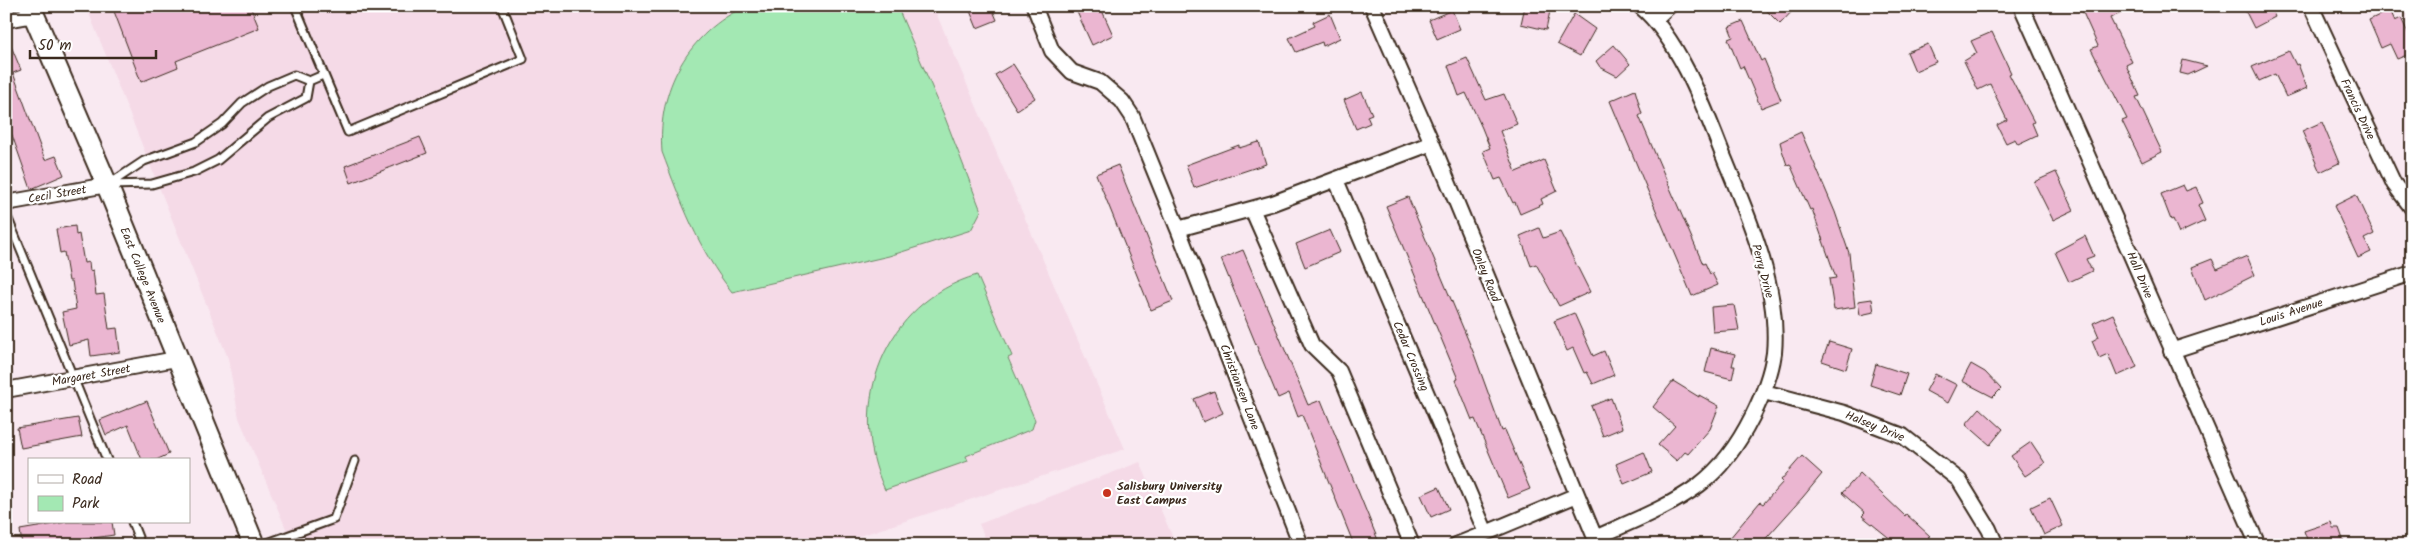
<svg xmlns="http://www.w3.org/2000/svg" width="2418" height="551" viewBox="0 0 2418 551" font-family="Kalam,sans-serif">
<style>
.built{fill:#f5dae7}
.green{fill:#a3e8b3;stroke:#6f8968}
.building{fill:#ebb6d1;stroke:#3b2a1e}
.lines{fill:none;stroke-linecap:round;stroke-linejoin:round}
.service-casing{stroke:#3b2a1e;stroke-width:11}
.minor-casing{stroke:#3b2a1e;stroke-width:18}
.secondary-casing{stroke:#3b2a1e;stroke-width:24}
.service{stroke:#fff;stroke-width:7}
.minor{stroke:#fff;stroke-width:14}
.secondary{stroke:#fff;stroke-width:20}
.poi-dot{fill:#c8321e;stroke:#fff;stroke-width:2}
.labels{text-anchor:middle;stroke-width:4.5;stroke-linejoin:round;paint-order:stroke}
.street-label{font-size:12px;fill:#3b2a1e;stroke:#fff}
.poi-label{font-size:12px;font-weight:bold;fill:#3b2a1e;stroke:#fff;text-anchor:start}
</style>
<rect width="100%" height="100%" fill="#f9e9f1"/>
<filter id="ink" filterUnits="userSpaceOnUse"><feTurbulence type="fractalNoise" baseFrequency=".02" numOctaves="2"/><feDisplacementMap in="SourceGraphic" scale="10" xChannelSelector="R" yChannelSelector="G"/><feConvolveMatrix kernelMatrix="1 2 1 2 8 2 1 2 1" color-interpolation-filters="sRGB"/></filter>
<g filter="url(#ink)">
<!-- built -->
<path class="built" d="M 86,6 L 933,6 L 1125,449 L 832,545 L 293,545 L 239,418 L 228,358 Z
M 1140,462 L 1176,545 L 988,545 L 979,524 Z"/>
<!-- green -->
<path class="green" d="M 746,6 L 897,6 L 944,115 L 981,211 L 971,230 L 889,256 L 732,292 C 698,249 681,202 662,152 C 657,89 688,33 746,6 Z
M 977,275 L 1012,356 L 1008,358 L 1035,420 L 1032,429 L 966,456 L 968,461 L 885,490 C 845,405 884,302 977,275 Z"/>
<!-- building -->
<path class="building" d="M 112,6 L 250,6 L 259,28 L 176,61 L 178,67 L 141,82 Z
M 968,6 L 991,6 L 997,20 L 977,28 Z
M 1089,6 L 1100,6 L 1113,35 L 1092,45 L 1077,12 Z
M 1525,6 L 1551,6 L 1546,30 L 1521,24 Z
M 1762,6 L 1797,6 L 1780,24 Z
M 2080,6 L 2137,6 L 2110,18 L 2132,62 L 2126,65 L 2140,96 L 2136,97 L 2162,152 L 2142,162 L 2122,121 L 2127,119 L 2091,49 L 2098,46 Z
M 2243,6 L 2270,6 L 2275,17 L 2254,28 Z
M 1452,10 L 1460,29 L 1437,39 L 1429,20 Z
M 2390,10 L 2395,21 L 2401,18 L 2412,41 L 2412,53 L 2397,59 L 2390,44 L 2381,48 L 2369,20 Z
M 1330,14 L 1340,38 L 1323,46 L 1322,42 L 1296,52 L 1289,38 L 1315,26 L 1313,22 Z
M 1574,14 L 1595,29 L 1580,56 L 1557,44 Z
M 1743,21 L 1761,61 L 1764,59 L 1781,100 L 1761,108 L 1743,66 L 1740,68 L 1728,39 L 1733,37 L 1729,27 Z
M 1992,32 L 2011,73 L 2009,74 L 2034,122 L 2032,123 L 2037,135 L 2018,144 L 2015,139 L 2006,143 L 1997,125 L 2007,120 L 1990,84 L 1978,90 L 1964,61 L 1977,53 L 1971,41 Z
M 6,34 L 21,70 L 13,73 L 45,160 L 56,156 L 64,175 L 31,189 L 6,118 Z
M 1928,44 L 1936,62 L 1915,71 L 1907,52 Z
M 1614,45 L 1630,64 L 1617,76 L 1600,67 L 1596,61 Z
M 2289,51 L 2296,65 L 2298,64 L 2307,88 L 2286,97 L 2275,74 L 2259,81 L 2252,67 Z
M 1467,58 L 1486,100 L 1504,94 L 1517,124 L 1500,131 L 1516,172 L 1544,160 L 1557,191 L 1541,199 L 1543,204 L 1520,214 L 1515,202 L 1513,203 L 1501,178 L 1495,180 L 1483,151 L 1490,148 L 1482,128 L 1466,93 L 1459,96 L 1454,82 L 1448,66 Z
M 2183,60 L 2207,66 L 2188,75 L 2180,73 Z
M 1013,64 L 1035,98 L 1017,110 L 995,75 Z
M 1635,90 L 1642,114 L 1639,116 L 1657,158 L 1703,264 L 1705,263 L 1710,274 L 1712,273 L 1718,285 L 1692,296 L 1610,101 Z
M 1362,92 L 1372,114 L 1367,116 L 1370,123 L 1356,129 L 1344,100 Z
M 2322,122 L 2339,163 L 2320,172 L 2302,131 Z
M 1801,132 L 1835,212 L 1849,253 L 1855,307 L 1834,310 L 1829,279 L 1836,278 L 1812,209 L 1810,210 L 1790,164 L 1787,165 L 1782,150 L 1780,142 Z
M 420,137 L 427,153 L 351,183 L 345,166 Z
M 1259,142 L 1266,164 L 1194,188 L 1186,165 L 1239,145 L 1239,148 Z
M 1118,165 L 1173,301 L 1151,310 L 1096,174 Z
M 2056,172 L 2074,210 L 2053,220 L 2034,182 Z
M 2183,185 L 2186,191 L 2196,187 L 2203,203 L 2198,205 L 2205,221 L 2179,233 L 2173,219 L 2171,220 L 2161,194 Z
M 2356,195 L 2374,234 L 2364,239 L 2371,252 L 2358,258 L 2334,206 Z
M 1408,197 L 1474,354 L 1502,431 L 1505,430 L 1530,489 L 1508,498 L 1475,419 L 1472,420 L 1456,380 L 1458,379 L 1386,206 Z
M 75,226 L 76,235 L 79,234 L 84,263 L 89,262 L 90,271 L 93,270 L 96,295 L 104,294 L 109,329 L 117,328 L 120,352 L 91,356 L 89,340 L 69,345 L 62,312 L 76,309 L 72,281 L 69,281 L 64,252 L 60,253 L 56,229 Z
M 1539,228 L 1543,238 L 1560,232 L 1590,292 L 1559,306 L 1536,264 L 1531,266 L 1520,236 Z
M 1330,230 L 1340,252 L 1305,267 L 1296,244 Z
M 2085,236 L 2094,256 L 2086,259 L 2092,271 L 2069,282 L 2055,252 Z
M 1243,250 L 1308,405 L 1321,400 L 1380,545 L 1354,545 L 1302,415 L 1298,417 L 1289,393 L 1278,398 L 1221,259 Z
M 2247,256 L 2255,275 L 2205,300 L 2192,267 L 2212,259 L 2217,269 Z
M 1872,299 L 1874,312 L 1860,315 L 1858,301 Z
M 1734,305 L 1739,330 L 1713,332 L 1711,307 Z
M 1574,313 L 1593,356 L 1604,351 L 1614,375 L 1593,384 L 1587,372 L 1584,373 L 1573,348 L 1567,351 L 1554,321 Z
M 2113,314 L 2137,367 L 2117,376 L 2108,354 L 2099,358 L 2092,341 L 2099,337 L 2093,323 Z
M 1829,342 L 1852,349 L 1846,369 L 1822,361 Z
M 1711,348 L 1735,354 L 1732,366 L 1735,366 L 1732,379 L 1705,372 Z
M 1876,364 L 1907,374 L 1900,395 L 1870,385 Z
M 1971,364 L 1985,372 L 2001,389 L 1993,397 L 1962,381 Z
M 1935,374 L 1957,385 L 1948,403 L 1926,391 Z
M 1673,381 L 1699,397 L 1699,395 L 1719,406 L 1710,429 L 1688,454 L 1685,452 L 1677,461 L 1658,445 L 1675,426 L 1653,407 Z
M 1214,391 L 1223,413 L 1203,422 L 1194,399 Z
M 1611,398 L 1622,428 L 1603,436 L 1591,406 Z
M 147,401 L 169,454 L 156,460 L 142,460 L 128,425 L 106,435 L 100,420 Z
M 1980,408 L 2003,429 L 1990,445 L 1966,424 Z
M 78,418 L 82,437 L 21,448 L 17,428 Z
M 2031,442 L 2045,463 L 2025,476 L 2011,456 Z
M 1644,452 L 1652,472 L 1624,484 L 1616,464 Z
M 1802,456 L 1822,474 L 1803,497 L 1760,545 L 1724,545 L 1760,502 L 1763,504 L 1783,482 L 1781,480 Z
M 1860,473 L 1905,516 L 1906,514 L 1930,536 L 1928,537 L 1936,545 L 1898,545 L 1862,516 L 1865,513 L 1842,493 Z
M 1439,487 L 1449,509 L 1431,517 L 1421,495 Z
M 2050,498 L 2063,526 L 2044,535 L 2031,507 Z
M 67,522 L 112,522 L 114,535 L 45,545 L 22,545 L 20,530 Z
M 2331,522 L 2333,528 L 2339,528 L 2345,545 L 2309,545 L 2304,531 Z"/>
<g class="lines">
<!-- service casing -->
<g class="service-casing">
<path id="service" d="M 295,6 L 348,132 L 523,59 L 502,6
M 108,185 L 144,161 L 196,142 L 222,124 L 242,103 L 268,86 L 294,75 L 309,81 L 323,75
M 108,185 L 152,184 L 194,172 L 218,160 L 268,118 L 306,98 L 309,81
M 6,214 L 107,460
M 132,522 L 141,545
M 262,545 L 334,519 L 355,461"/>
</g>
<!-- minor casing -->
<g class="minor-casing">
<path id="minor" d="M 1034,6 L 1052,51 L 1072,72 L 1100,82 L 1122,101 L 1132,116 L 1178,229 L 1273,203 L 1432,143
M 1372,6 L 1432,143 L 1598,545
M 2021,6 C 2102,185 2178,366 2258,545
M 2311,6 L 2394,184 L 2412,208
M 1655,19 L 1669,6
M 6,20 L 34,15
M 1336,180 L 1486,533 L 1456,545
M 6,203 L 107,185
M 1252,209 L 1312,345 L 1339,371 L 1412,545
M 1178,229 L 1301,545
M 2171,351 L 2412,273
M 6,390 L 176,359
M 1764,392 L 1844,413 L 1903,436 L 1959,480 L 1989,529 L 1996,545
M 1486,533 L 1577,495
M 1595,538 C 1630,522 1668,508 1699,485 C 1723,467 1739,443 1752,417 C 1762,397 1771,375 1774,353 C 1780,289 1749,218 1725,160 C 1706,112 1680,39 1640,6"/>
</g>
<!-- secondary casing -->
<g class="secondary-casing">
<path id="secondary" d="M 30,6 L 107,185 L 254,545"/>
</g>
<!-- service -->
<use href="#service" class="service"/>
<!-- minor -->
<use href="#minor" class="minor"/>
<!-- secondary -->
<use href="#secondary" class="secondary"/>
</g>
</g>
<!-- markers -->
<circle class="poi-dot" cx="1107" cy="493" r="5"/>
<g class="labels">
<!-- street labels -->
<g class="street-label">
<text transform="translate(2358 109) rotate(65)" y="4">Francis Drive</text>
<text transform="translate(57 194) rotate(-10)" y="4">Cecil Street</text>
<text transform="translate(1763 271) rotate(75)" y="4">Perry Drive</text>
<text transform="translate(143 275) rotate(68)" y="4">East College Avenue</text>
<text transform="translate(1486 275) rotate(68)" y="4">Onley Road</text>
<text transform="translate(2140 275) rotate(67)" y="4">Hall Drive</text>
<text transform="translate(2291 312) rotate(-18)" y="4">Louis Avenue</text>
<text transform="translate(1411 356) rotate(67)" y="4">Cedar Crossing</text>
<text transform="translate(91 375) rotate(-10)" y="4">Margaret Street</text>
<text transform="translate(1240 387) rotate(69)" y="4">Christiansen Lane</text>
<text transform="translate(1875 426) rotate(22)" y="4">Halsey Drive</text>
</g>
<!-- poi labels -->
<g class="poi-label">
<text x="1117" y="490">Salisbury University<tspan x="1117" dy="14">East Campus</tspan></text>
</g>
</g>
<!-- margin -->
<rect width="2418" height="551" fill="none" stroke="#fff" stroke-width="25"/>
<rect x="12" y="12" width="2393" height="526" fill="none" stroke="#3b2a1e" stroke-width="2" filter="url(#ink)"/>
<!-- legend -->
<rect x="28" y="458" width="162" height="65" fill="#ffffff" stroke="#b1aaa5"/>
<rect x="38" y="475" width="25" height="8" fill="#ffffff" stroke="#b1aaa5"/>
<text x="72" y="484" font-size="15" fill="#3b2a1e">Road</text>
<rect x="38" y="496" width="25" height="15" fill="#a3e8b3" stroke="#b1aaa5"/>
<text x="72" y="508" font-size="15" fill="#3b2a1e">Park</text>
<!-- scale -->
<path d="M30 50v8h126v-8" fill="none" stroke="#3b2a1e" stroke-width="2.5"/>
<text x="38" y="50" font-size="15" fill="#3b2a1e" stroke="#ffffff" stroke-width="4" paint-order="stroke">50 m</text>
</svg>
